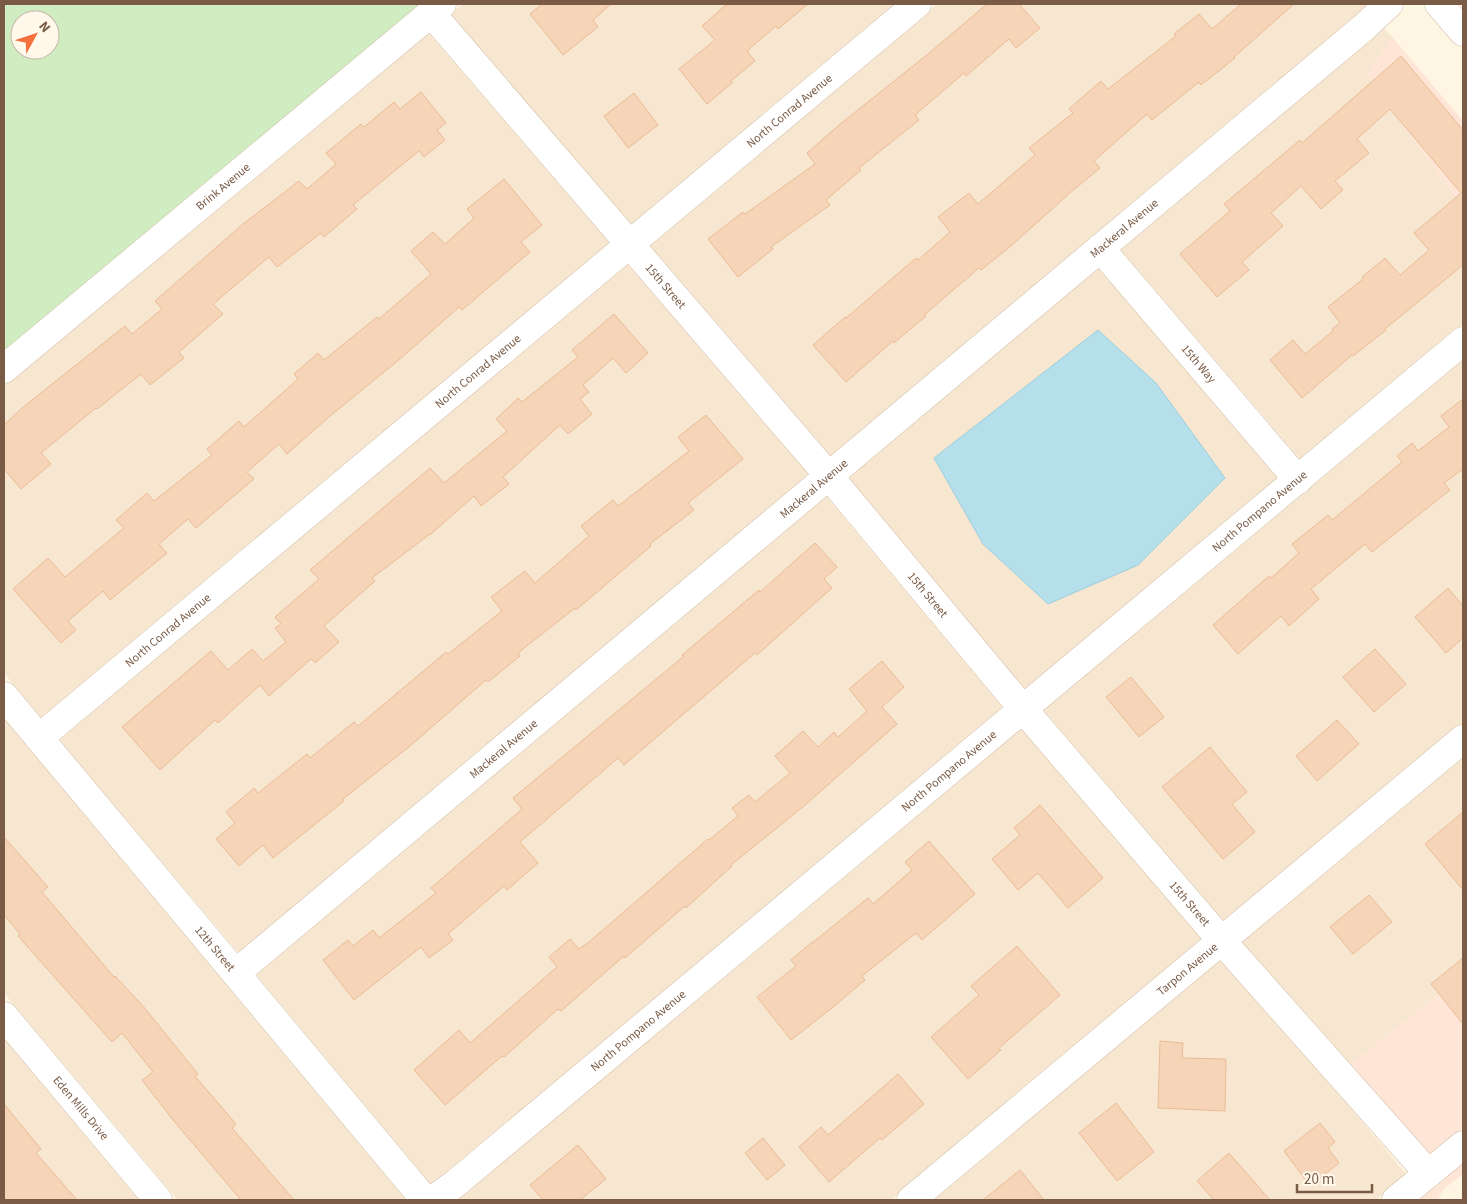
<svg xmlns="http://www.w3.org/2000/svg" width="1467" height="1204" viewBox="0 0 1467 1204" font-family="'Source Sans 3',sans-serif">
<style>
.residential{fill:#f7e7d0}
.commercial{fill:#ffe5d6}
.green{fill:#cfedc0;fill-rule:evenodd}
.water{fill:#b5dfea;stroke:#9acedd}
.building{fill:#f6d4b8;stroke:#ebbb96}
.lines{fill:none;stroke-linecap:round;stroke-linejoin:round}
.minor-casing{stroke:#d3bfaa;stroke-width:29}
.tertiary-casing{stroke:#d3bfaa;stroke-width:29}
.secondary-casing{stroke:#d6bfa8;stroke-width:29}
.minor{stroke:#fff;stroke-width:28}
.tertiary{stroke:#fff;stroke-width:28}
.secondary{stroke:#fff;stroke-width:28}
.labels{text-anchor:middle;stroke-width:5;stroke-linejoin:round;paint-order:stroke}
.street-label{font-size:12px;fill:#795b46;stroke:#fff8eb}
</style>
<rect width="100%" height="100%" fill="#fef5e3"/>
<!-- residential -->
<path class="residential" d="M 463,4 L 897,4 L 632,225 L 450,14 Z
M 937,4 L 1364,4 L 1366,7 L 831,456 L 649,245 Z
M 1383,27 L 1392,37 L 1367,76 L 1463,208 L 1463,324 L 1301,460 L 1119,248 Z
M 428,33 L 610,243 L 42,719 L 4,673 L 4,386 Z
M 627,263 L 809,475 L 239,953 L 58,739 Z
M 1097,267 L 1279,479 L 1026,690 L 847,476 Z
M 1463,358 L 1463,722 L 1224,921 L 1043,710 Z
M 825,495 L 1004,709 L 431,1185 L 255,973 Z
M 4,717 L 225,982 L 406,1200 L 178,1200 L 4,993 Z
M 1021,728 L 1202,940 L 891,1200 L 455,1200 Z
M 1463,756 L 1463,975 L 1351,1064 L 1241,941 Z
M 1219,959 L 1353,1111 L 1406,1174 L 1376,1200 L 932,1200 Z
M 4,1038 L 139,1200 L 4,1200 Z"/>
<!-- commercial -->
<path class="commercial" d="M 1392,37 L 1463,121 L 1463,208 L 1367,76 Z
M 1463,975 L 1463,1128 L 1430,1155 L 1351,1064 Z
M 1463,1161 L 1463,1174 L 1444,1189 L 1439,1196 L 1439,1200 L 1416,1200 Z"/>
<!-- green -->
<path class="green" d="M 4,4 L 422,4 L 4,352 ZM 20,20 L 50,20 L 50,50 L 20,50 Z"/>
<!-- water -->
<path class="water" d="M 1098,330 L 1156,383 L 1225,478 L 1138,565 L 1048,604 L 983,544 L 934,458 Z"/>
<!-- building -->
<path class="building" d="M 542,4 L 611,4 L 593,20 L 598,27 L 563,55 L 530,14 Z
M 727,4 L 808,4 L 778,29 L 776,26 L 747,51 L 755,61 L 731,81 L 732,83 L 707,104 L 679,69 L 715,40 L 702,26 Z
M 987,4 L 1019,4 L 1040,28 L 1016,48 L 1009,39 L 966,76 L 964,73 L 915,115 L 919,120 L 859,168 L 861,170 L 826,200 L 830,205 L 771,247 L 773,249 L 738,277 L 708,239 L 743,212 L 745,214 L 815,164 L 807,153 L 839,125 L 928,54 Z
M 1241,4 L 1294,4 L 1234,57 L 1235,58 L 1201,85 L 1199,82 L 1152,120 L 1147,114 L 1094,161 L 1100,168 L 1071,192 L 1011,246 L 981,270 L 979,268 L 924,315 L 926,316 L 894,343 L 893,341 L 846,382 L 813,345 L 845,317 L 846,318 L 916,258 L 918,260 L 950,232 L 938,217 L 969,193 L 978,204 L 1035,155 L 1029,148 L 1073,113 L 1069,109 L 1101,81 L 1108,89 L 1176,36 L 1174,34 L 1199,14 L 1212,29 Z
M 1401,56 L 1463,130 L 1463,265 L 1385,329 L 1386,330 L 1353,356 L 1352,355 L 1302,398 L 1270,360 L 1293,340 L 1305,354 L 1333,331 L 1332,329 L 1340,323 L 1328,307 L 1363,279 L 1362,277 L 1385,258 L 1400,275 L 1429,250 L 1414,233 L 1461,193 L 1390,109 L 1357,139 L 1369,153 L 1335,181 L 1343,190 L 1321,209 L 1301,186 L 1271,213 L 1283,226 L 1242,262 L 1249,270 L 1217,297 L 1180,254 L 1230,211 L 1224,204 L 1300,140 L 1302,143 Z
M 421,92 L 446,123 L 437,130 L 445,140 L 424,157 L 419,151 L 353,205 L 357,209 L 324,237 L 321,233 L 277,267 L 269,257 L 213,304 L 223,314 L 179,352 L 184,358 L 150,385 L 141,374 L 97,409 L 96,408 L 41,453 L 51,464 L 21,489 L 4,469 L 4,425 L 22,408 L 125,326 L 132,334 L 162,309 L 155,301 L 243,224 L 299,181 L 307,189 L 336,164 L 326,153 L 361,124 L 364,127 L 394,102 L 400,109 Z
M 634,93 L 658,125 L 628,148 L 604,116 Z
M 504,179 L 542,225 L 521,242 L 530,252 L 462,310 L 459,307 L 400,359 L 330,416 L 287,454 L 279,444 L 247,472 L 254,479 L 196,528 L 188,519 L 159,544 L 167,553 L 110,600 L 103,591 L 68,621 L 76,630 L 61,643 L 13,589 L 48,558 L 65,577 L 124,528 L 116,520 L 147,493 L 154,501 L 212,455 L 207,449 L 239,421 L 244,427 L 298,379 L 294,374 L 318,353 L 324,360 L 377,317 L 379,319 L 431,274 L 411,251 L 433,232 L 445,244 L 474,218 L 467,209 Z
M 614,314 L 648,353 L 626,373 L 613,358 L 583,385 L 589,392 L 580,399 L 592,414 L 568,434 L 560,425 L 503,477 L 509,484 L 481,506 L 474,496 L 430,535 L 430,534 L 372,578 L 375,581 L 324,626 L 339,642 L 315,663 L 311,659 L 269,696 L 260,685 L 218,723 L 215,720 L 160,770 L 122,727 L 211,651 L 228,670 L 252,649 L 263,661 L 286,642 L 275,628 L 281,624 L 275,617 L 319,579 L 310,570 L 430,468 L 444,483 L 507,431 L 496,419 L 518,398 L 522,402 L 578,357 L 572,350 Z
M 1463,399 L 1463,469 L 1444,483 L 1450,490 L 1372,552 L 1365,544 L 1311,589 L 1319,599 L 1289,626 L 1281,616 L 1238,654 L 1213,625 L 1269,576 L 1271,578 L 1299,553 L 1292,544 L 1328,515 L 1332,520 L 1402,462 L 1397,456 L 1412,443 L 1418,451 L 1449,427 L 1441,416 Z
M 706,415 L 743,459 L 688,503 L 694,510 L 650,544 L 651,546 L 576,610 L 575,608 L 518,653 L 520,656 L 488,682 L 486,680 L 410,746 L 343,799 L 344,801 L 273,858 L 263,845 L 239,866 L 216,839 L 235,823 L 226,812 L 254,788 L 258,793 L 307,754 L 310,758 L 354,722 L 358,726 L 446,652 L 448,654 L 502,611 L 491,597 L 525,571 L 535,583 L 589,536 L 581,526 L 613,500 L 618,506 L 689,451 L 678,437 Z
M 815,543 L 837,567 L 824,579 L 832,588 L 757,655 L 755,653 L 624,765 L 618,758 L 520,842 L 538,863 L 507,890 L 504,886 L 448,934 L 453,940 L 429,958 L 421,947 L 354,1000 L 323,960 L 348,940 L 353,946 L 373,930 L 379,938 L 436,893 L 431,888 L 522,809 L 513,798 L 684,656 L 682,655 L 759,590 L 760,592 Z
M 1448,588 L 1463,606 L 1463,638 L 1446,653 L 1415,617 Z
M 1375,649 L 1406,684 L 1374,712 L 1343,677 Z
M 882,661 L 904,687 L 882,707 L 897,724 L 804,806 L 731,865 L 732,866 L 686,908 L 685,906 L 625,958 L 624,956 L 561,1011 L 558,1009 L 504,1057 L 502,1056 L 445,1105 L 414,1070 L 459,1030 L 470,1043 L 557,967 L 549,957 L 570,939 L 579,949 L 589,942 L 708,839 L 709,840 L 738,816 L 732,808 L 749,795 L 755,802 L 790,773 L 775,756 L 803,731 L 818,747 L 834,732 L 838,737 L 867,711 L 849,689 Z
M 1131,677 L 1164,717 L 1139,737 L 1106,697 Z
M 1337,720 L 1359,744 L 1317,781 L 1296,756 Z
M 1210,747 L 1247,792 L 1232,804 L 1255,832 L 1223,859 L 1162,787 Z
M 1040,805 L 1103,878 L 1068,908 L 1038,873 L 1018,890 L 992,859 L 1020,835 L 1014,828 Z
M 1463,812 L 1463,890 L 1425,844 Z
M 4,837 L 48,887 L 42,892 L 114,977 L 115,976 L 143,1006 L 198,1074 L 195,1076 L 236,1124 L 232,1128 L 294,1200 L 241,1200 L 173,1120 L 142,1080 L 153,1072 L 122,1033 L 112,1042 L 18,936 L 20,934 L 4,915 Z
M 929,841 L 975,894 L 922,940 L 916,933 L 862,976 L 865,980 L 832,1008 L 791,1040 L 757,997 L 796,966 L 791,960 L 812,942 L 812,943 L 868,898 L 873,904 L 912,870 L 905,862 Z
M 1369,895 L 1392,922 L 1353,954 L 1330,927 Z
M 1017,946 L 1060,995 L 999,1048 L 1001,1050 L 968,1079 L 931,1037 L 979,995 L 971,986 Z
M 1463,958 L 1463,1024 L 1431,984 Z
M 1160,1041 L 1183,1043 L 1182,1058 L 1226,1059 L 1225,1111 L 1158,1108 Z
M 898,1074 L 924,1104 L 882,1140 L 880,1138 L 829,1182 L 799,1147 L 821,1127 L 828,1135 Z
M 1116,1103 L 1154,1152 L 1117,1181 L 1079,1133 Z
M 4,1104 L 41,1149 L 36,1153 L 77,1200 L 4,1200 Z
M 1320,1123 L 1335,1142 L 1328,1148 L 1339,1163 L 1310,1186 L 1284,1151 Z
M 763,1138 L 785,1165 L 767,1180 L 745,1153 Z
M 578,1145 L 606,1179 L 580,1200 L 543,1200 L 530,1185 Z
M 1229,1153 L 1270,1200 L 1214,1200 L 1197,1181 Z
M 1020,1170 L 1044,1200 L 983,1200 Z"/>
<g class="lines">
<!-- minor casing -->
<g class="minor-casing">
<g id="minor">
<path id="s1" d="M 431,13 L 828,475 L 1023,709 L 1221,940 L 1428,1173"/>
<path id="s2" d="M 1100,248 L 1298,480"/>
<path id="s3" d="M 4,369 L 442,4"/>
<path id="s4" d="M 39,738 L 917,4"/>
<path id="s5" d="M 236,973 L 1363,28 L 1389,4"/>
<path id="s6" d="M 4,1016 L 158,1200"/>
<path id="s7" d="M 433,1200 L 456,1183 L 1463,341"/>
<path id="s8" d="M 911,1200 L 1463,739"/>
</g>
</g>
<!-- tertiary casing -->
<g class="tertiary-casing">
<g id="tertiary">
<path id="s9" d="M 4,696 L 425,1200"/>
<path d="M 1396,1200 L 1463,1145"/>
</g>
</g>
<!-- secondary casing -->
<g class="secondary-casing">
<path id="secondary" d="M 1439,4 L 1463,32"/>
</g>
<!-- minor -->
<use href="#minor" class="minor"/>
<!-- tertiary -->
<use href="#tertiary" class="tertiary"/>
<!-- secondary -->
<use href="#secondary" class="secondary"/>
</g>
<g class="labels">
<!-- street labels -->
<g class="street-label">
<text dy="4" stroke="none"><textPath href="#s4" startOffset="978">North Conrad Avenue</textPath></text>
<text dy="4" stroke="none"><textPath href="#s3" startOffset="285">Brink Avenue</textPath></text>
<text dy="4" stroke="none"><textPath href="#s5" startOffset="1159">Mackeral Avenue</textPath></text>
<text dy="4" stroke="none"><textPath href="#s1" startOffset="360">15th Street</textPath></text>
<text dy="4" stroke="none"><textPath href="#s2" startOffset="152">15th Way</textPath></text>
<text dy="4" stroke="none"><textPath href="#s4" startOffset="572">North Conrad Avenue</textPath></text>
<text dy="4" stroke="none"><textPath href="#s5" startOffset="754">Mackeral Avenue</textPath></text>
<text dy="4" stroke="none"><textPath href="#s7" startOffset="1076">North Pompano Avenue</textPath></text>
<text dy="4" stroke="none"><textPath href="#s1" startOffset="765">15th Street</textPath></text>
<text dy="4" stroke="none"><textPath href="#s4" startOffset="168">North Conrad Avenue</textPath></text>
<text dy="4" stroke="none"><textPath href="#s5" startOffset="349">Mackeral Avenue</textPath></text>
<text dy="4" stroke="none"><textPath href="#s7" startOffset="671">North Pompano Avenue</textPath></text>
<text dy="4" stroke="none"><textPath href="#s1" startOffset="1170">15th Street</textPath></text>
<text dy="4" stroke="none"><textPath href="#s9" startOffset="329">12th Street</textPath></text>
<text dy="4" stroke="none"><textPath href="#s8" startOffset="360">Tarpon Avenue</textPath></text>
<text dy="4" stroke="none"><textPath href="#s7" startOffset="266">North Pompano Avenue</textPath></text>
<text dy="4" stroke="none"><textPath href="#s6" startOffset="120">Eden Mills Drive</textPath></text>
</g>
</g>
<!-- border -->
<rect width="1467" height="1204" fill="none" stroke="#795b46" stroke-width="10"/>
<!-- north arrow -->
<g transform="translate(35 35) rotate(50)"><circle r="24" fill="#fff8eb" stroke="#c9b9a9"/>
<path d="M0-4L9 19L0 12L-9 19Z" fill="#f4703c"/>
<text y="-8" font-size="14" font-weight="bold" text-anchor="middle" fill="#795b46">N</text>
</g>
<!-- scale -->
<path d="M1297 1184v8h75v-8" fill="none" stroke="#795b46" stroke-width="2.5"/>
<text x="1304" y="1184" font-size="15" fill="#795b46" stroke="#fff8eb" stroke-width="4" paint-order="stroke">20 m</text>
</svg>
